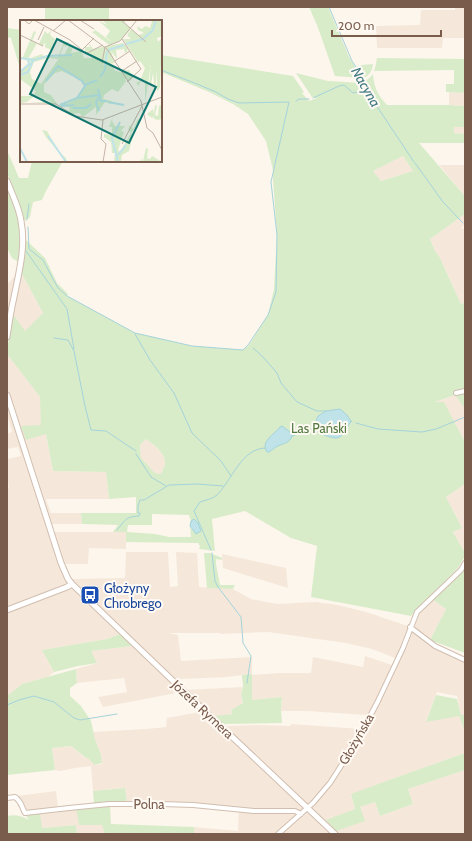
<svg xmlns="http://www.w3.org/2000/svg" width="472" height="841" viewBox="0 0 472 841" font-family="Cabin,sans-serif">
<style>
.residential{fill:#f5e8da;fill-rule:evenodd}
.green{fill:#d8ecc9;fill-rule:evenodd}
.water{fill:#bfe3e8;stroke:#a5d3da}
.lines{fill:none;stroke-linecap:round;stroke-linejoin:round}
.stream{stroke:#a5d3da;stroke-width:1}
.minor-casing{stroke:#d1beb0;stroke-width:6}
.tertiary-casing{stroke:#d1beb0;stroke-width:7}
.minor{stroke:#fff;stroke-width:4}
.tertiary{stroke:#fff;stroke-width:5}
.labels{text-anchor:middle;stroke-width:4;stroke-linejoin:round;paint-order:stroke}
.park-label{font-size:13px;fill:#537a41;stroke:#fffaf3}
.transit-label{font-size:13px;fill:#164399;stroke:#fffaf3;text-anchor:start}
.street-label{font-size:13px;fill:#7a5c4d;stroke:#fffaf3}
.water-label{font-size:14px;font-style:italic;fill:#437c86;stroke:#fffaf3}
.inset-river{fill:none;stroke:#bfe3e8;stroke-width:2}
.inset-road{fill:none;stroke:#c5b3a7;stroke-width:1}
.view{fill:#0f766e;fill-opacity:0.15;stroke:#0f766e;stroke-width:2}
.inset-edge{fill:none;stroke:#7a5c4d;stroke-width:2}
</style>
<rect width="100%" height="100%" fill="#fdf6ec"/>
<!-- residential -->
<path class="residential" d="M 455,7 L 465,7 L 465,38 L 443,38 L 442,48 L 377,48 L 376,26 L 420,25 L 421,10 L 455,10 Z
M 449,92 L 465,93 L 465,106 L 449,105 Z
M 454,127 L 465,127 L 465,134 L 454,133 Z
M 403,156 L 413,171 L 381,181 L 373,171 Z
M 439,165 L 465,165 L 465,196 Z
M 465,214 L 465,224 L 461,228 L 464,229 L 465,229 L 465,302 L 461,304 L 439,256 L 435,251 L 430,239 Z
M 22,274 L 43,313 L 25,332 L 9,309 L 7,318 L 7,284 L 14,277 Z
M 7,354 L 40,397 L 42,425 L 46,434 L 53,471 L 106,472 L 109,499 L 46,499 L 51,513 L 81,513 L 82,524 L 52,524 L 54,532 L 126,532 L 126,549 L 89,548 L 88,564 L 64,564 L 70,578 L 73,579 L 125,578 L 126,552 L 168,552 L 170,587 L 178,586 L 176,552 L 197,553 L 199,587 L 233,589 L 251,599 L 266,602 L 278,604 L 316,602 L 338,605 L 366,612 L 408,626 L 412,631 L 432,647 L 465,662 L 465,715 L 461,716 L 457,696 L 437,692 L 426,721 L 459,716 L 465,732 L 465,753 L 403,775 L 351,795 L 355,809 L 364,821 L 359,807 L 375,802 L 380,816 L 413,804 L 408,789 L 465,770 L 465,834 L 194,834 L 194,827 L 238,831 L 239,808 L 158,802 L 127,803 L 125,788 L 93,791 L 91,766 L 75,768 L 60,771 L 55,770 L 52,748 L 71,746 L 85,758 L 88,758 L 94,765 L 102,764 L 101,755 L 95,739 L 93,732 L 146,729 L 166,727 L 167,718 L 200,712 L 181,692 L 103,707 L 98,697 L 127,692 L 124,678 L 77,683 L 76,669 L 97,663 L 90,651 L 132,646 L 120,634 L 107,639 L 42,650 L 54,672 L 48,677 L 22,684 L 7,696 L 7,488 L 9,487 L 7,479 L 7,459 L 21,456 L 18,447 L 7,449 L 7,434 L 12,432 L 7,414 ZM 268,632 L 346,643 L 372,649 L 395,658 L 396,659 L 392,665 L 365,656 L 363,667 L 313,657 L 311,673 L 281,673 L 252,675 L 252,700 L 282,697 L 281,711 L 307,711 L 366,715 L 361,729 L 291,724 L 291,726 L 257,725 L 230,726 L 228,726 L 226,728 L 214,717 L 232,714 L 231,710 L 243,703 L 241,694 L 243,687 L 185,690 L 177,683 L 179,679 L 226,677 L 252,674 L 252,657 L 181,661 L 178,635 L 169,633 L 220,633 L 221,634 Z
M 455,395 L 465,409 L 465,442 L 444,402 L 433,403 Z
M 146,439 L 154,445 L 162,453 L 165,461 L 165,465 L 161,474 L 155,473 L 141,458 L 140,445 Z
M 465,484 L 465,553 L 453,532 L 462,528 L 446,497 Z
M 222,554 L 286,568 L 288,588 L 223,568 Z
M 432,599 L 446,609 L 430,640 L 414,629 L 419,613 Z
M 56,791 L 58,807 L 76,808 L 103,825 L 105,834 L 77,834 L 76,825 L 42,828 L 26,812 L 21,800 L 17,796 Z"/>
<!-- green -->
<path class="green" d="M 45,7 L 109,7 L 109,21 L 45,21 Z
M 309,7 L 328,7 L 349,57 L 362,78 L 335,76 L 317,25 Z
M 7,28 L 21,30 L 21,72 L 11,38 L 7,37 Z
M 161,55 L 293,76 L 304,92 L 302,93 L 309,101 L 317,98 L 312,97 L 296,73 L 328,81 L 361,83 L 368,79 L 373,74 C 374,88 378,95 387,105 L 449,105 L 465,106 L 465,127 L 454,127 L 454,133 L 465,134 L 465,143 L 419,143 L 465,196 L 465,214 L 430,239 L 435,251 L 439,256 L 461,304 L 465,302 L 465,409 L 455,395 L 435,402 L 444,402 L 465,442 L 465,484 L 446,497 L 462,528 L 453,532 L 465,553 L 465,556 L 458,568 L 411,616 L 311,597 L 317,546 L 291,538 L 245,511 L 212,519 L 215,551 L 199,549 L 200,546 L 198,543 L 126,542 L 126,532 L 113,532 L 118,525 L 82,524 L 81,513 L 136,513 L 136,497 L 109,499 L 106,472 L 53,471 L 46,434 L 26,440 L 21,426 L 41,425 L 40,397 L 7,354 L 7,350 L 13,314 L 25,331 L 43,313 L 22,274 L 26,240 L 45,258 L 57,283 L 68,294 L 67,296 L 135,333 L 192,346 L 243,350 L 249,345 L 268,315 L 274,289 L 277,235 L 273,180 L 273,170 L 266,141 L 248,114 L 233,104 L 209,92 L 161,72 ZM 403,156 L 413,171 L 381,181 L 373,171 ZM 146,439 C 154,445 166,453 165,464 C 164,468 162,471 161,474 L 155,473 L 141,458 L 140,445 ZM 152,514 L 189,515 L 191,521 L 195,519 L 192,530 L 190,526 L 191,537 L 169,537 L 155,534 L 127,532 L 128,525 L 152,525 Z
M 377,58 L 465,59 L 465,93 L 446,92 L 446,84 L 454,84 L 454,70 L 374,71 L 375,68 Z
M 373,64 C 372,71 370,75 364,78 L 357,67 L 362,65 Z
M 7,150 L 19,178 L 28,178 L 32,161 L 63,161 L 46,191 L 42,200 L 33,202 L 30,217 L 26,221 L 24,219 L 22,211 L 7,173 Z
M 7,189 C 19,216 22,232 18,262 L 12,258 L 7,248 Z
M 204,553 L 210,553 L 222,558 L 222,560 L 216,559 L 216,564 L 220,585 L 235,585 L 233,589 L 207,588 Z
M 465,568 L 465,653 L 430,640 L 446,609 L 432,599 L 457,577 Z
M 120,634 L 132,646 L 91,651 L 97,663 L 78,666 L 54,672 L 42,650 L 107,639 Z
M 76,669 L 77,683 L 70,688 L 70,696 L 81,706 L 91,721 L 95,739 L 101,755 L 102,763 L 94,765 L 88,758 L 86,758 L 71,746 L 52,748 L 55,770 L 7,775 L 7,696 L 22,684 Z
M 252,674 L 252,700 L 282,697 L 281,711 L 282,723 L 221,724 L 214,716 L 232,714 L 231,710 L 243,703 L 241,694 L 243,687 L 242,675 Z
M 436,695 L 457,699 L 461,715 L 465,715 L 465,732 L 459,716 L 426,722 Z
M 465,753 L 465,770 L 408,789 L 413,804 L 380,816 L 375,802 L 360,807 L 365,821 L 336,831 L 326,820 L 355,809 L 351,794 L 403,775 Z
M 125,788 L 127,803 L 94,805 L 93,791 Z
M 110,806 L 111,824 L 194,827 L 194,834 L 105,834 L 102,825 L 79,825 L 76,808 Z
M 40,813 L 42,828 L 76,825 L 77,834 L 7,834 L 7,816 C 15,814 22,816 29,820 L 25,814 Z"/>
<!-- water -->
<path class="water" d="M 340,409 L 347,415 L 351,421 C 348,426 345,432 341,436 C 335,442 320,433 313,429 L 318,416 L 326,411 Z
M 282,426 L 290,432 L 292,436 C 290,443 284,443 278,446 C 275,447 272,450 269,452 L 267,452 C 260,441 274,435 280,427 Z
M 194,519 L 198,523 L 201,531 L 196,534 L 190,526 L 191,521 Z"/>
<g class="lines">
<!-- stream -->
<path class="stream" d="M 329,7 L 352,61 L 365,81 L 376,105 L 414,162
M 313,98 L 339,86 L 344,85 L 353,93 L 357,92 L 367,86
M 296,101 L 299,99 L 309,99
M 415,163 L 443,202 L 463,223
M 27,219 L 29,204
M 28,227 L 29,249 L 43,260 L 53,279 L 58,288 L 67,296 L 135,333 L 192,346 L 243,350 L 248,345 L 268,315 L 276,292 L 277,235 L 271,182 L 289,102 L 239,103 L 228,99 L 216,92 L 197,84 L 161,70
M 26,251 L 67,309 L 74,349
M 135,334 L 150,360 L 174,393 L 192,433 L 221,461 L 231,476
M 54,338 L 68,340 L 74,351 L 85,406 L 91,430 L 106,431 L 136,451
M 253,348 L 261,355 L 271,366 L 277,373 L 281,383 L 297,402 L 317,411 L 326,411
M 351,421 L 352,422
M 356,423 L 378,429 L 422,432 L 436,429 L 465,417
M 292,436 L 313,429
M 136,454 L 151,477 L 166,486
M 117,530 C 126,520 124,517 139,516 L 140,514 L 140,513 L 138,513 L 138,506 L 140,500 L 144,500 L 169,485 L 197,484 L 223,486
M 211,550 L 194,511 L 200,502 C 205,500 213,499 217,495 C 232,480 241,449 265,448
M 212,553 L 215,581 L 218,587 L 241,617 L 243,643 L 251,656 L 247,683
M 7,705 L 19,700 L 34,696 L 54,702 L 74,718 L 80,720 L 117,714"/>
<!-- minor casing -->
<g class="minor-casing">
<path id="minor" d="M 456,393 L 465,391
M 410,627 L 435,646 L 465,660
M 7,798 L 15,797 C 22,802 21,806 25,813 L 69,808 L 109,804 L 162,804 L 193,805 L 254,811 L 295,811 L 301,814
M 278,834 L 313,803 L 330,783 L 357,741 L 378,701 L 403,648 L 417,612 L 461,570 L 465,563"/>
</g>
<!-- tertiary casing -->
<g class="tertiary-casing">
<path id="tertiary" d="M 7,181 C 12,194 19,207 21,221 C 26,247 19,272 14,297 C 11,310 9,323 7,337
M 7,395 L 61,563 L 68,579 L 72,584 L 171,679 L 335,834
M 7,610 L 67,587 L 72,584"/>
</g>
<!-- minor -->
<use href="#minor" class="minor"/>
<!-- tertiary -->
<use href="#tertiary" class="tertiary"/>
</g>
<!-- icons -->
<defs>
<g id="bus-square" transform="scale(1)"><rect x="-9" y="-9" width="18" height="18" rx="4" fill="#1a4fb4" stroke="#fffaf3"/><path d="M-5-6H5V4H4V6H2V4H-2V6H-4V4H-5ZM-3.5-4V0h7V-4ZM-3.5 1.2v1.5H-2V1.2ZM2 1.2v1.5H3.5V1.2Z" fill="#fff"/></g>
</defs>
<g fill-rule="evenodd">
<use href="#bus-square" x="90" y="595"/>
</g>
<g class="labels">
<!-- park labels -->
<g class="park-label">
<text x="319" y="433">Las Pański</text>
</g>
<!-- transit labels -->
<g class="transit-label">
<text x="104" y="593">Głożyny<tspan x="104" dy="15">Chrobrego</tspan></text>
</g>
<!-- street labels -->
<g class="street-label">
<text transform="translate(203 709) rotate(43)" y="5">Józefa Rymera</text>
<text transform="translate(356 739) rotate(-60)" y="5">Głożyńska</text>
<text x="149" y="809">Polna</text>
</g>
<!-- water labels -->
<g class="water-label">
<text transform="translate(366 87) rotate(60)" y="5">Nacyna</text>
</g>
</g>
<!-- overview -->
<g transform="translate(20 20)">
<rect width="142" height="142" fill="#fdf6ec"/>
<path d="M 78,0 L 87,5 L 83,0 L 106,0 L 104,3 L 111,8 L 102,19 L 96,23 L 89,25 L 72,12 L 75,11 L 74,9 L 93,23 L 86,17 L 90,11 ZM 142,0 L 142,16 L 137,18 L 138,22 L 142,18 L 140,67 L 137,72 L 137,50 L 135,72 L 133,53 L 131,65 L 129,65 L 131,44 L 125,83 L 125,60 L 120,62 L 119,66 L 116,63 L 120,61 L 125,48 L 120,41 L 118,42 L 103,19 L 111,19 L 107,15 L 111,9 L 118,15 L 124,13 L 118,10 L 117,6 L 122,9 L 125,6 L 130,8 L 132,1 ZM 31,10 L 30,15 L 35,19 L 31,30 L 25,27 L 25,22 L 23,26 L 19,24 L 25,11 L 28,14 ZM 14,11 L 16,12 L 12,21 L 17,23 L 8,39 L 22,34 L 24,37 L 38,37 L 44,22 L 49,22 L 46,27 L 44,25 L 40,35 L 44,35 L 50,24 L 51,29 L 54,24 L 51,33 L 61,31 L 64,38 L 72,38 L 69,31 L 65,33 L 65,27 L 70,27 L 69,23 L 73,29 L 103,23 L 108,28 L 107,32 L 105,33 L 104,29 L 96,30 L 97,39 L 91,31 L 95,43 L 82,45 L 93,45 L 94,50 L 99,52 L 109,50 L 113,57 L 110,61 L 105,58 L 106,61 L 98,72 L 92,69 L 84,75 L 83,79 L 92,81 L 91,84 L 85,82 L 76,95 L 76,87 L 63,97 L 59,93 L 52,94 L 48,91 L 50,90 L 49,87 L 39,85 L 49,83 L 57,78 L 65,66 L 59,59 L 42,51 L 35,53 L 24,64 L 24,72 L 31,75 L 37,84 L 9,82 L 32,82 L 15,75 L 7,82 L 0,83 L 0,76 L 13,76 L 16,71 L 0,59 L 0,52 L 10,42 L 0,37 L 3,37 ZM 40,37 L 21,64 L 12,59 L 10,52 L 14,42 L 28,38 L 38,39 ZM 135,85 L 137,86 L 135,95 L 138,96 L 139,86 L 142,85 L 142,99 L 137,100 L 133,98 L 134,95 L 132,98 L 127,94 L 133,89 L 134,94 ZM 93,96 L 92,101 L 95,106 L 105,106 L 101,111 L 104,112 L 98,130 L 100,132 L 111,113 L 108,109 L 110,105 L 113,109 L 118,99 L 120,100 L 111,113 L 113,114 L 109,131 L 102,135 L 101,142 L 94,142 L 95,133 L 92,133 L 91,122 L 84,117 L 84,114 L 92,115 L 92,107 L 89,107 ZM 22,110 L 27,111 L 39,132 L 46,138 L 47,142 L 26,117 ZM 126,128 L 128,129 L 127,138 L 130,139 L 132,136 L 142,142 L 120,142 L 121,139 L 123,141 Z" fill="#d8ecc9" fill-rule="evenodd"/>
<path class="inset-river" d="M 106,24 L 123,19 L 133,10 L 136,0M 88,30 L 104,25M 0,38 L 14,40 L 27,36 L 52,35M 0,52 L 9,44 L 8,40M 0,55 L 8,52 L 13,40M 80,57 L 85,50 L 87,31M 26,61 L 38,46 L 62,61 L 65,66 L 57,78 L 40,85M 65,65 L 77,60M 78,69 L 81,81 L 87,81M 57,78 L 79,75M 88,82 L 104,85M 41,86 L 54,85M 53,88 L 66,88 L 71,84M 79,91 L 76,82 L 80,76M 28,116 L 46,142M 0,128 L 7,142M 98,135 L 106,125M 98,142 L 92,118 L 100,102"/>
<path class="inset-road" d="M 4,0 L 9,4 L 13,0M 14,0 L 50,20 L 62,30 L 74,18M 48,0 L 87,29 L 121,81 L 127,108 L 133,113 L 142,130M 60,0 L 74,9M 101,0 L 126,22M 33,11 L 46,0M 0,15 L 23,26M 102,19 L 121,49 L 107,62M 18,20 L 24,7M 85,27 L 100,21 L 117,0M 67,33 L 83,25M 95,41 L 110,31M 82,43 L 85,27M 102,51 L 117,41M 0,84 L 36,84 L 55,96 L 82,100 L 142,77M 83,100 L 81,119 L 86,124 L 83,142M 102,124 L 122,86"/>
<path class="view" d="M 37,19 L 136,67 L 109,123 L 10,74 Z"/>
<rect width="142" height="142" class="inset-edge"/>
</g>
<!-- border -->
<rect width="472" height="841" fill="none" stroke="#7a5c4d" stroke-width="16"/>
<!-- scale -->
<path d="M332 30v6h109v-6" fill="none" stroke="#7a5c4d" stroke-width="2"/>
<text x="338" y="30" font-size="12" fill="#7a5c4d" stroke="#fffaf3" stroke-width="3" paint-order="stroke">200 m</text>
</svg>
